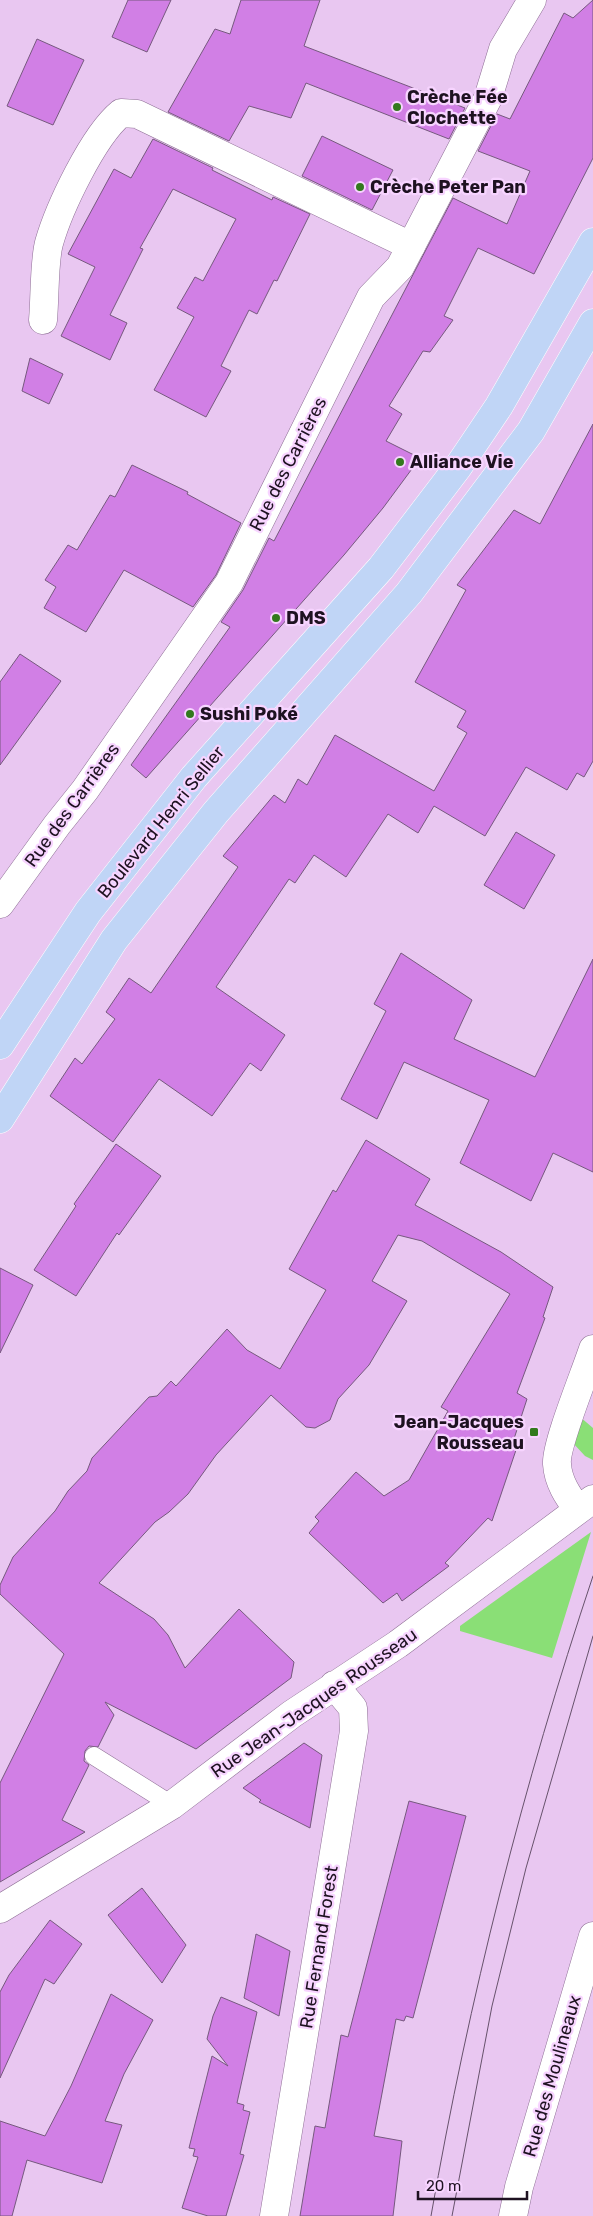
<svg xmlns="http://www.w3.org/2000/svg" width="593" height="2216" viewBox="0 0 593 2216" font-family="Rubik,sans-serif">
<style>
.green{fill:#8adf76}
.building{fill:#d17fe5;stroke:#76597e}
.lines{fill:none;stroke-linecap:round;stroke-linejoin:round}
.service-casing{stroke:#8f7096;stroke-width:19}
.pedestrian-casing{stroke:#8f7096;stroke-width:29}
.minor-casing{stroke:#8f7096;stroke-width:29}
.primary-casing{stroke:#fff;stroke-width:29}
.service{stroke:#fff;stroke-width:18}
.pedestrian{stroke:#fff;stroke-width:28}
.minor{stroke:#fff;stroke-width:28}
.primary{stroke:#c0d5f6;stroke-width:28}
.tram{stroke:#66526b;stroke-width:1}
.poi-dot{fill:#32791d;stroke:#f7d4ff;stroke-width:2}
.labels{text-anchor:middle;stroke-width:4.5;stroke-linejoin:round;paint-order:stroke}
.poi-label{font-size:18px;font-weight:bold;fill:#1e1221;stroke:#f7d4ff;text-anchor:start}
.street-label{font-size:18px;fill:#1e1221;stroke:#f7d4ff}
</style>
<rect width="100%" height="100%" fill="#e9c7f1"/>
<!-- green -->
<path class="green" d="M 579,1416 L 593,1428 L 593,1460 L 585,1456 L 573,1443 Z
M 591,1532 L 552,1658 L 460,1631 L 460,1626 Z"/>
<!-- building -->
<path class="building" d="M 128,0 L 171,0 L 147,52 L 112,37 Z
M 241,0 L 320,0 L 304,46 L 465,108 L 449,139 L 306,83 L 291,118 L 249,106 L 229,141 L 168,112 L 215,29 L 230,34 Z
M 593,0 L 593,158 L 534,274 L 478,248 L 444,316 L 453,320 L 430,352 L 423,351 L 389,406 L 402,414 L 386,441 L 420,458 L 383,508 L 344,555 L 146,778 L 131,765 L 230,627 L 221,622 L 243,590 L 269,538 L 274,541 L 453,198 L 507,224 L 530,171 L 478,151 L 497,114 L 510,119 L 564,13 L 573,18 Z
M 37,39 L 84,60 L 53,125 L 7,106 Z
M 322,136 L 393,170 L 372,210 L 302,176 Z
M 153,139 L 213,168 L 212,170 L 272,200 L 273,197 L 310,214 L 277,281 L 274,280 L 257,314 L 249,310 L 221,366 L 231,371 L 206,417 L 154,390 L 194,317 L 177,308 L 195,277 L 203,281 L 236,219 L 173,189 L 140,248 L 143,249 L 110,315 L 127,323 L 110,360 L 61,336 L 95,267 L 68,254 L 114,169 L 131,178 Z
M 30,358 L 63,374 L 49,404 L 22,391 Z
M 593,424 L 593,761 L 584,777 L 577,773 L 567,790 L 526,767 L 485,836 L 434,806 L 418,833 L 388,814 L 346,877 L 314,855 L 295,883 L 289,879 L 216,987 L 285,1035 L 261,1071 L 250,1063 L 212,1116 L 159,1079 L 113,1142 L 50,1096 L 75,1058 L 82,1064 L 115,1019 L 106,1012 L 129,978 L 151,993 L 238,867 L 223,856 L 274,795 L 285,803 L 298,779 L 307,785 L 335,735 L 434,791 L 467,733 L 457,727 L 466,711 L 415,682 L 466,590 L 457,585 L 514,510 L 540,524 Z
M 132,465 L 188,492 L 187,494 L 241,523 L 216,575 L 193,607 L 124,570 L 86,632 L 44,608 L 56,587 L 45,580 L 68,545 L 77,550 L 110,495 L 115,497 Z
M 20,654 L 61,681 L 0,765 L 0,682 Z
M 516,832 L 555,855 L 524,909 L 484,885 Z
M 401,953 L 472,1000 L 454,1039 L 535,1077 L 593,959 L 593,1172 L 553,1153 L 531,1201 L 460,1163 L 489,1100 L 404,1062 L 377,1119 L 341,1099 L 386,1011 L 374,1004 Z
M 366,1140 L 430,1179 L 415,1205 L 501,1252 L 553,1287 L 543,1317 L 545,1318 L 517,1393 L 527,1399 L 511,1448 L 516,1450 L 492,1521 L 488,1518 L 445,1563 L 449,1566 L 402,1601 L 397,1593 L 383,1603 L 309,1533 L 319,1521 L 315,1517 L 356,1472 L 384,1496 L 409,1480 L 448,1411 L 441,1407 L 510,1294 L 422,1241 L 398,1235 L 372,1281 L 407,1301 L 369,1365 L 338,1399 L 330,1420 L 315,1428 L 306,1427 L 271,1395 L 216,1455 L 188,1494 L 169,1512 L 155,1522 L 99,1583 L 154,1619 L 168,1635 L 185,1668 L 239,1609 L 294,1662 L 291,1678 L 196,1749 L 105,1702 L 114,1715 L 98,1747 L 89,1746 L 85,1751 L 84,1761 L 89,1765 L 62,1820 L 85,1832 L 0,1882 L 0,1783 L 64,1654 L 0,1594 L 0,1585 L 13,1557 L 55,1511 L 68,1491 L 87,1471 L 92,1458 L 149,1397 L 157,1396 L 171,1381 L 176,1386 L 227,1329 L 247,1350 L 280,1369 L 326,1290 L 289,1269 L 333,1190 L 336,1192 Z
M 116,1144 L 161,1176 L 119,1235 L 117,1233 L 76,1296 L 34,1270 L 76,1206 L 74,1204 Z
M 0,1268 L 33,1285 L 0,1353 Z
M 304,1743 L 322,1755 L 310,1828 L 259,1802 L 261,1800 L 243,1788 Z
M 409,1801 L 466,1816 L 413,2018 L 406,2016 L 404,2021 L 396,2019 L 374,2136 L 402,2141 L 393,2216 L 300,2216 L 315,2126 L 325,2128 L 341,2035 L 348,2037 Z
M 142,1888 L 186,1945 L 162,1983 L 108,1915 Z
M 50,1920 L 82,1944 L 54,1984 L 45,1979 L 0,2078 L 0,1992 L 9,1975 Z
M 256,1934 L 290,1951 L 279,2016 L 244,1998 Z
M 111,1994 L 153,2020 L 124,2074 L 105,2121 L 122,2125 L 102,2183 L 27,2160 L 12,2216 L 0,2216 L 0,2121 L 45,2136 L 71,2086 Z
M 221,1997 L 257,2012 L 237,2103 L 244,2105 L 243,2110 L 250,2112 L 240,2154 L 244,2155 L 226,2216 L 208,2216 L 182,2208 L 198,2157 L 193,2156 L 195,2149 L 189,2148 L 212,2056 L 228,2066 L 207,2039 L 213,2016 Z"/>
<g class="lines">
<!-- service casing -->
<g class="service-casing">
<path id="service" d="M 94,1756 L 172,1805"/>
</g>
<!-- pedestrian casing -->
<g class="pedestrian-casing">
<path id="pedestrian" d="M 43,320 C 45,299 44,261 49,243 C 59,208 93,136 121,113 L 137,114 L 411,246"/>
</g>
<!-- minor casing -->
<g class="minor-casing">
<path id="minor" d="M 0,904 L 57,825 L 85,790 L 229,583 L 371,297 L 400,267 L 488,98 L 503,49 L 532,0
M 578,1510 C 568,1496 558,1482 557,1464 C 555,1446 586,1371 593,1349
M 0,1909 L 172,1805 L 292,1714 L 398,1644 L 593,1499
M 274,2216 L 354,1731 L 353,1708 L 334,1685
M 513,2216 L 519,2187 L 593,1936"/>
</g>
<!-- primary casing -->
<g class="primary-casing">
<path id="primary" d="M 0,1045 L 88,912 L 194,777 L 381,568 L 458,467 L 499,406 L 593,242
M 0,1119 L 114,940 L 216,812 L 409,593 L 531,431 L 593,323"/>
</g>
<!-- service -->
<use href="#service" class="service"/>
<!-- pedestrian -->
<use href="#pedestrian" class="pedestrian"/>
<!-- minor -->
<use href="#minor" class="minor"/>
<!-- primary -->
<use href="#primary" class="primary"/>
<!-- tram -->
<path class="tram" d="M 431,2216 C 469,1999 523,1785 593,1576
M 452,2216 L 492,2006 L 526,1868 L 593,1636"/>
</g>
<!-- markers -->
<g class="poi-dot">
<circle cx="397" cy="107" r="5"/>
<circle cx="360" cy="187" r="5"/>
<circle cx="400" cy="462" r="5"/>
<circle cx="276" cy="618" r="5"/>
<circle cx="190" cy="714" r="5"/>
<rect x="529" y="1427" width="10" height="10" rx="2.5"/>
</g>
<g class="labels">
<!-- poi labels -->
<g class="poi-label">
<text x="407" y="103">Crèche Fée<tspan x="407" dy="21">Clochette</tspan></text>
<text x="370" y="193">Crèche Peter Pan</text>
<text x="410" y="468">Alliance Vie</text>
<text x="286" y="624">DMS</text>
<text x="200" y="720">Sushi Poké</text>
<text x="524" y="1428" text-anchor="end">Jean-Jacques<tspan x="524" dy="21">Rousseau</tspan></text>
</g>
<!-- street labels -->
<g class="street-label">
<text transform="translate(288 464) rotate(-63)" y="6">Rue des Carrières</text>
<text transform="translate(72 805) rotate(-54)" y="6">Rue des Carrières</text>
<text transform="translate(161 822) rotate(-51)" y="6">Boulevard Henri Sellier</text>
<text transform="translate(314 1703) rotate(-35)" y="6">Rue Jean-Jacques Rousseau</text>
<text transform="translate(319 1947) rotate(-81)" y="6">Rue Fernand Forest</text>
<text transform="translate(552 2076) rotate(-74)" y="6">Rue des Moulineaux</text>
</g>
</g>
<!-- scale -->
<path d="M418 2191v8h109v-8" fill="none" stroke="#1e1221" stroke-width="2.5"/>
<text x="426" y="2191" font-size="15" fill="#1e1221" stroke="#f7d4ff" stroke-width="4" paint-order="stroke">20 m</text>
</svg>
